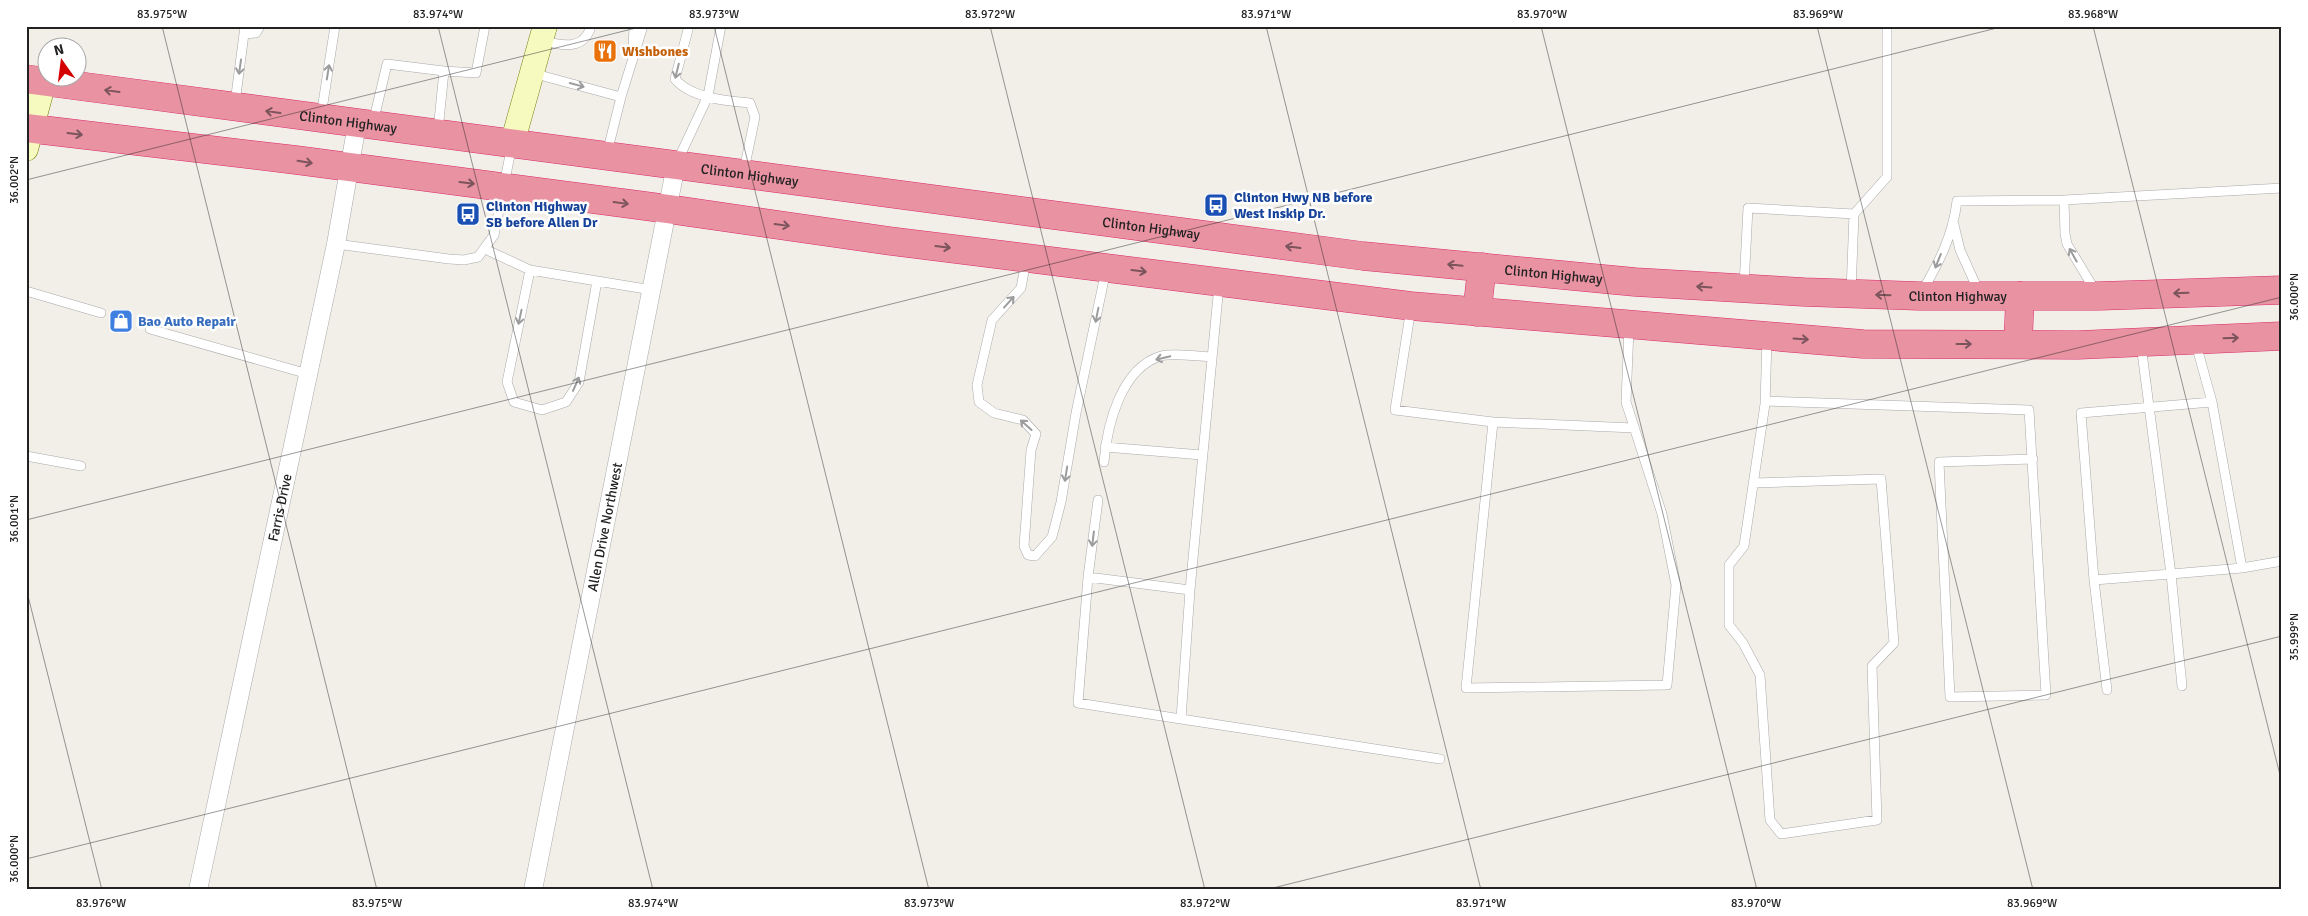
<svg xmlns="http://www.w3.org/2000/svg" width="2308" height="916" viewBox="0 0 2308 916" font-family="Signika,sans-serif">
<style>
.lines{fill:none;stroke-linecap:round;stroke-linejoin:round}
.lane-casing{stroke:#a9a9a9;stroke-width:10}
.street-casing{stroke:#a9a9a9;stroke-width:19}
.secondary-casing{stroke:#707d05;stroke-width:25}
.highway-casing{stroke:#dc2a67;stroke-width:29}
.lane{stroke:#fff;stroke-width:9}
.street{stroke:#fff;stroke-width:18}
.secondary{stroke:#f7fabf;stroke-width:24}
.highway{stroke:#e892a2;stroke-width:28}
.oneway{stroke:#9c9c9c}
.oneway2{stroke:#7b545c}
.ticks{fill:none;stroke:#222;stroke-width:1;stroke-opacity:0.45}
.labels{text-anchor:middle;stroke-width:5;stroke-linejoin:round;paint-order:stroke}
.food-label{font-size:14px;font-weight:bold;fill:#c56008;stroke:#fff;text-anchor:start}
.street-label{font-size:14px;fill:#222;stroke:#fff}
.transit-label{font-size:14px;font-weight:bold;fill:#164399;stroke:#fff;text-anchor:start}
.shop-label{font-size:14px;font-weight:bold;fill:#366cbe;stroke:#fff;text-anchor:start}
.neatline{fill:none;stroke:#222;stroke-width:2}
.ticks-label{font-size:12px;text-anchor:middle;fill:#222}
</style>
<rect width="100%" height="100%" fill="#f2efe9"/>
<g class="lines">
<!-- lane casing -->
<g class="lane-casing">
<path id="lane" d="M 689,26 L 675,79 C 691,98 726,101 750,103 L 755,117 L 744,170
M 244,34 L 256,33 L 260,26
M 542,40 C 561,46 584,51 591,26
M 633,49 L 634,26
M 444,71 L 476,73 L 485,26
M 532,73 L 621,97
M 235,103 L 245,26
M 321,116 L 335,26
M 373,123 L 387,64 L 444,71 L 438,131
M 607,153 L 621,97 L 643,26
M 677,162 L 708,96 L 721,26
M 2064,200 L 2065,234 L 2067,244 L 2096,292
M 1854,214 L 1887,177 L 1887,26
M 1954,225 L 1960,250 L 1979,292
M 336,244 L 449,259 L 464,260 L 478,257 L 494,235 L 512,145
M 485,249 L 530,270 L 652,290
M 1026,261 L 1021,288 L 992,320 L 977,385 L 979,402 L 994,413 L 1023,420 L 1036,434 L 1031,450 L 1024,546 L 1028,555 L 1035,556 L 1052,537 L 1061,502 L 1076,413 L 1106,270
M 530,270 L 507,382 L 514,402 L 542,410 L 566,402 L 579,382 L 597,281
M 1744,286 L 1748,208 L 1854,214 L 1851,292
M 26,291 L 101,313
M 1921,293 C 1939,263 1953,235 1957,201 L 2064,200 L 2282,188
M 1411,308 L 1395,410 L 1493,422 L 1466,688 L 1667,685 L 1676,585 L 1662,514 L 1626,402 L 1629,328
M 150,329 L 308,374
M 2141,345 L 2171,574 L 2242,568 L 2212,402 L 2196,344
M 1765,401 L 2029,410 L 2046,695 L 1950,697 L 1939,462 L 2033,459
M 1493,422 L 1634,428
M 1105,447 L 1202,455
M 26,456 L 81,466
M 1104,462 C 1107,425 1121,368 1161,356 C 1173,353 1198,356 1211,357
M 1753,483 L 1881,479 L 1894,643 L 1872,666 L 1877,820 L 1781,834 L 1770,820 L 1760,675 L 1743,643 L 1729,625 L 1729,565 L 1744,546 L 1765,404 L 1767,340
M 1098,500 L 1088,577 L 1078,703 L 1181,719 L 1190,590
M 2242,568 L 2282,561
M 1088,577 L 1190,590 L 1219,285
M 2094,580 L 2107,690
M 2182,686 L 2171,574 L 2094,580 L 2081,413 L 2212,402
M 1181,719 L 1440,759"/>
</g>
<!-- street casing -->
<g class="street-casing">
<g id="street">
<path id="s1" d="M 198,890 L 336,244 L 357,124"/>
<path id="s2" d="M 533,890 L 676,165"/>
</g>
</g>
<!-- secondary casing -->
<g class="secondary-casing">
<path id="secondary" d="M 512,144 L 545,26
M 26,149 L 44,82"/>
</g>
<!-- highway casing -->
<g class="highway-casing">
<g id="highway">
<path id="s3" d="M 26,79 L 1363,256 L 1635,282 L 1804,292 L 1919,296 L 2099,296 L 2282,290"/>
<path d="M 26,128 L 296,160 L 668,209 L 890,241 L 1411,306 L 1863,344 L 2078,345 L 2282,336"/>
<path d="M 1477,312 L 1482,267"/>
<path d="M 2018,344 L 2020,296"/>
</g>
</g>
<!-- lane -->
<use href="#lane" class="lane"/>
<!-- street -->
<use href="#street" class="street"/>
<!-- secondary -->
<use href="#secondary" class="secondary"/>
<!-- highway -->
<use href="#highway" class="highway"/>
</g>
<!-- one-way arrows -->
<defs><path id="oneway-shaft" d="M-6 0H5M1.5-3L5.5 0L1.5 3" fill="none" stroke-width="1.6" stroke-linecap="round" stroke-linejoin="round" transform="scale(1.25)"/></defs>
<g class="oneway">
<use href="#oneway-shaft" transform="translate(240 67) rotate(98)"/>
<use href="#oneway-shaft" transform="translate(677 71) rotate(104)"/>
<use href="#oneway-shaft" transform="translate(328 72) rotate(-81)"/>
<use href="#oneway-shaft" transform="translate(577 85) rotate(15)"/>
<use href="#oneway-shaft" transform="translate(2073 255) rotate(-119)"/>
<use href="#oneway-shaft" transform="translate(1938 261) rotate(112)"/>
<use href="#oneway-shaft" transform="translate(1009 302) rotate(-48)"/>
<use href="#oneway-shaft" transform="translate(1097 315) rotate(101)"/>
<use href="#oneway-shaft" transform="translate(520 317) rotate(102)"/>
<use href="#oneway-shaft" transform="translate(1163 358) rotate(167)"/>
<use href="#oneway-shaft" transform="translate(576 384) rotate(-66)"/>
<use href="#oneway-shaft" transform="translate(1026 425) rotate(-138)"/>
<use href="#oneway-shaft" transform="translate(1066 474) rotate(99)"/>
<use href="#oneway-shaft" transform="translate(1093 539) rotate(97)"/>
</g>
<g class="oneway2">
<use href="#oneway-shaft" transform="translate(112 91) rotate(-172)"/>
<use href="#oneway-shaft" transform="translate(273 112) rotate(-172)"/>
<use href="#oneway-shaft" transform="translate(75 134) rotate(7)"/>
<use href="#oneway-shaft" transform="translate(305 162) rotate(9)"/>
<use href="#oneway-shaft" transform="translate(467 183) rotate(7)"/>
<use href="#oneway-shaft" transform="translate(621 203) rotate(8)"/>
<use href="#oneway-shaft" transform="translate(782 225) rotate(8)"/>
<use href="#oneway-shaft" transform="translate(943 247) rotate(7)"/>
<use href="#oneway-shaft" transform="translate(1293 247) rotate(-173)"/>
<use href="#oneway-shaft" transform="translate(1455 265) rotate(-174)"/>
<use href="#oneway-shaft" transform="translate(1139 271) rotate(7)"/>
<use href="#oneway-shaft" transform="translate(1704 287) rotate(-176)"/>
<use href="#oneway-shaft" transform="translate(2181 293) rotate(178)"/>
<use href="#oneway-shaft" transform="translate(1883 295) rotate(-178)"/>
<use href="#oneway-shaft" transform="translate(2231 338) rotate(-2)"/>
<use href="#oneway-shaft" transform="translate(1801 339) rotate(4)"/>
<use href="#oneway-shaft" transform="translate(1964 344)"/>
</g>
<!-- ticks -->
<path class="ticks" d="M 162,26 L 377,890M 438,26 L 653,890M 714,26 L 929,890M 990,26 L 1205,890M 1266,26 L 1481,890M 1541,26 L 1757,890M 1817,26 L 2033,890M 2093,26 L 2282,783M 26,180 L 644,26M 26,520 L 2005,26M 26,588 L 102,890M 26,859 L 2282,297M 1265,890 L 2282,636"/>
<!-- icons -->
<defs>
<g id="restaurant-square" transform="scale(1.25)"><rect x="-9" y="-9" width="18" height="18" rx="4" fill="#e8710a" stroke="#fff"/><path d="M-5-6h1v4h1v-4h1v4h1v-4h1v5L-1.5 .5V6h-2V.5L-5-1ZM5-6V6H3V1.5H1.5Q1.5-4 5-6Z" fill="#fff"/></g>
<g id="bus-square" transform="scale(1.25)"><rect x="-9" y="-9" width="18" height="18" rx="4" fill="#1a4fb4" stroke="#fff"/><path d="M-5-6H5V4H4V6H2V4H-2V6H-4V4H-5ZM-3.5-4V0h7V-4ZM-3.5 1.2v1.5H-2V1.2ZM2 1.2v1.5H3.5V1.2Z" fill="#fff"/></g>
<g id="shop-square" transform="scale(1.25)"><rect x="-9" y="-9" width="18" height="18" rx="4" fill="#3f7fe0" stroke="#fff"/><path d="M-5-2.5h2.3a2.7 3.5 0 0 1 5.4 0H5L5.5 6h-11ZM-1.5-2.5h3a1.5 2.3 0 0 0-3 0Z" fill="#fff"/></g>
</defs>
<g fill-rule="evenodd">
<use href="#restaurant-square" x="605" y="51"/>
<use href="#bus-square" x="1216" y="205"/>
<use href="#bus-square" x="468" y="214"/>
<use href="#shop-square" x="121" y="321"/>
</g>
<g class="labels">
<!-- food labels -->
<g class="food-label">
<text x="622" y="56">Wishbones</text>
</g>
<!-- street labels -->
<g class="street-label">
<text dy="5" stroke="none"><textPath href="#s3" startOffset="325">Clinton Highway</textPath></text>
<text dy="5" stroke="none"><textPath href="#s3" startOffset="730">Clinton Highway</textPath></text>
<text dy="5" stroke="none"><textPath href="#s3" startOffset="1135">Clinton Highway</textPath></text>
<text dy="5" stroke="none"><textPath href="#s3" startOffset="1540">Clinton Highway</textPath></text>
<text dy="5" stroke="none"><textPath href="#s3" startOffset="1945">Clinton Highway</textPath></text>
<text dy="5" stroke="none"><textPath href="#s1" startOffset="391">Farris Drive</textPath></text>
<text dy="5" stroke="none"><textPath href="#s2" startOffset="370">Allen Drive Northwest</textPath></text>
</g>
<!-- transit labels -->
<g class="transit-label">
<text x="1234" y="202">Clinton Hwy NB before<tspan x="1234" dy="16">West Inskip Dr.</tspan></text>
<text x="486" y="211">Clinton Highway<tspan x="486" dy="16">SB before Allen Dr</tspan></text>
</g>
<!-- shop labels -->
<g class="shop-label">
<text x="138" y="326">Bao Auto Repair</text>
</g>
</g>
<!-- border -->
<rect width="2308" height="916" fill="none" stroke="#ffffff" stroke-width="55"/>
<!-- north arrow -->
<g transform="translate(62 62) rotate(346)"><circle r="24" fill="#ffffff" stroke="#a7a7a7"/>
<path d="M0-4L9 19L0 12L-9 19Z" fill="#d40000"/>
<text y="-8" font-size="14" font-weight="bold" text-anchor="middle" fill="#222222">N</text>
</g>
<rect x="28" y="28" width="2252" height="860" class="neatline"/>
<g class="ticks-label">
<text x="162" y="18">83.975°W</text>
<text x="438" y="18">83.974°W</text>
<text x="714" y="18">83.973°W</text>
<text x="990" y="18">83.972°W</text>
<text x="1266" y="18">83.971°W</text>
<text x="1542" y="18">83.970°W</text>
<text x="1818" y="18">83.969°W</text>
<text x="2093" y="18">83.968°W</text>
<text transform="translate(14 180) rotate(-90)" y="4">36.002°N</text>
<text transform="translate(2294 297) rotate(-90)" y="4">36.000°N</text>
<text transform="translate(14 519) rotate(-90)" y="4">36.001°N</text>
<text transform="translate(2294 637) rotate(-90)" y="4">35.999°N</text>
<text transform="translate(14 859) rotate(-90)" y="4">36.000°N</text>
<text x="101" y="907">83.976°W</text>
<text x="377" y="907">83.975°W</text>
<text x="653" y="907">83.974°W</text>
<text x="929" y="907">83.973°W</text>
<text x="1205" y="907">83.972°W</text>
<text x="1481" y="907">83.971°W</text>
<text x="1756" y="907">83.970°W</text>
<text x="2032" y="907">83.969°W</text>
</g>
</svg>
